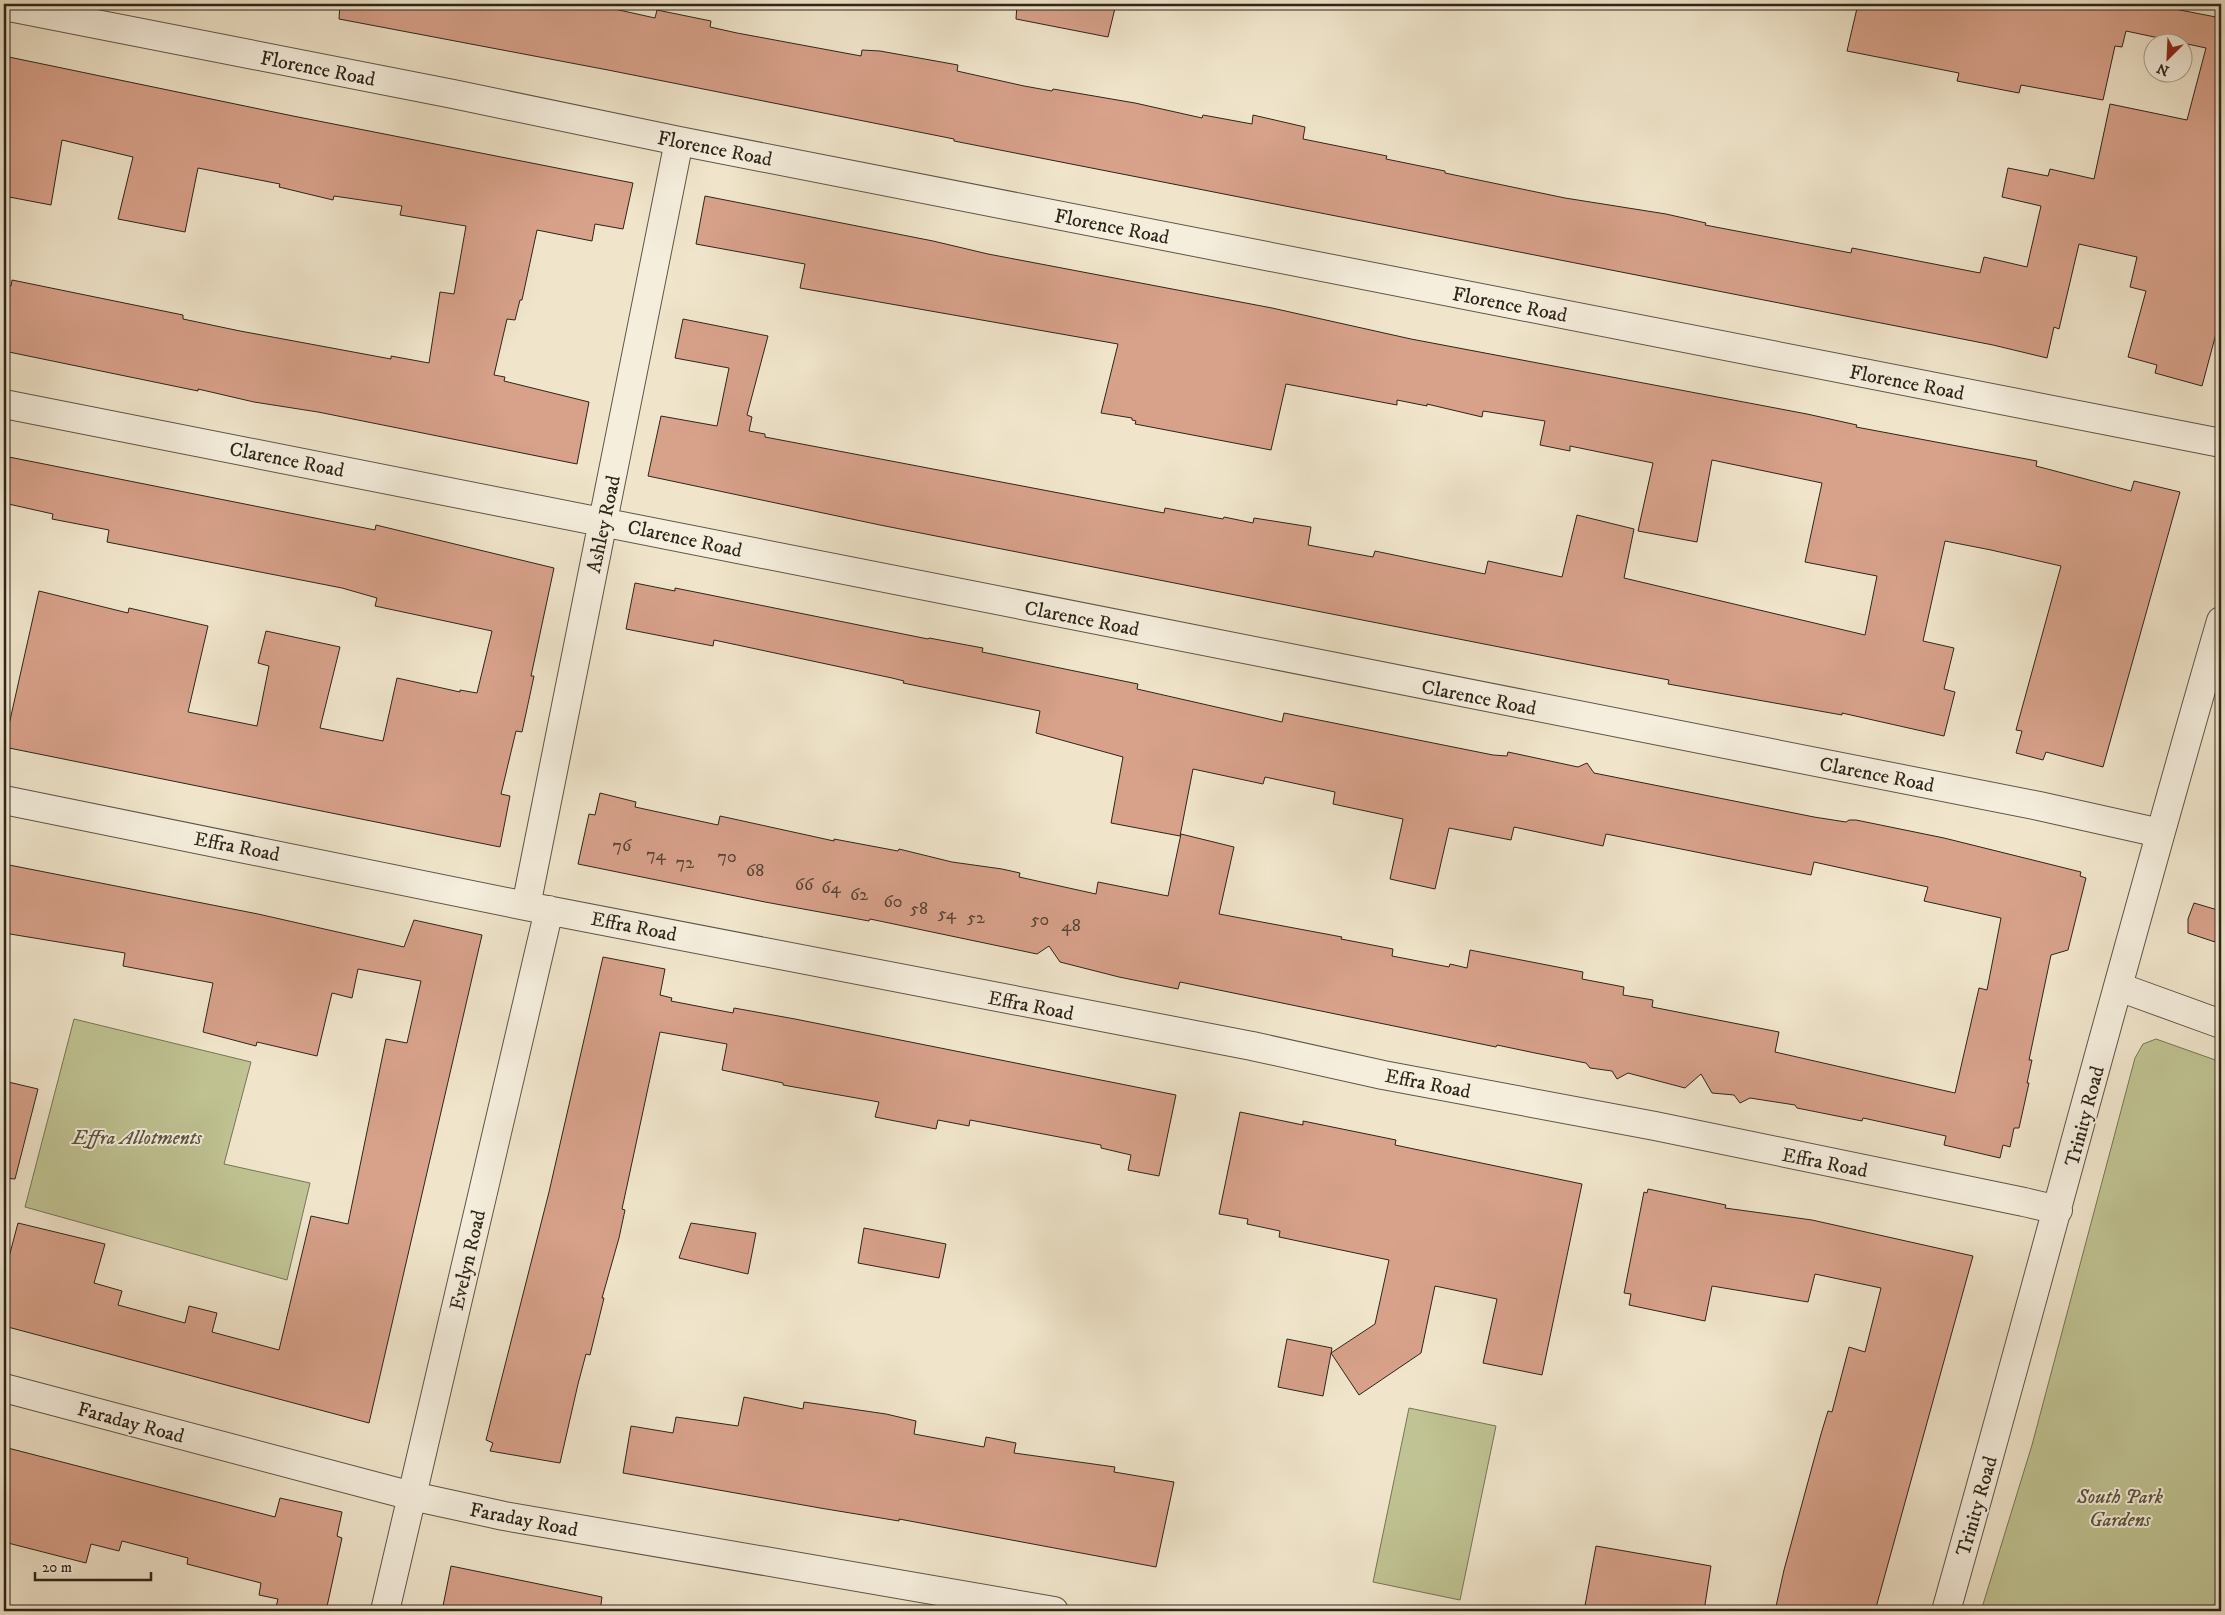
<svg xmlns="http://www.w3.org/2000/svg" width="2225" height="1615" viewBox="0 0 2225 1615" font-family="'IM FELL DW Pica',serif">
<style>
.green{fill:#c0c393;stroke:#777457}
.building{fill:#d7a18a;stroke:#2e251b}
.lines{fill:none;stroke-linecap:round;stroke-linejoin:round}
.minor-casing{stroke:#5e5547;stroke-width:30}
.minor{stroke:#f5eedd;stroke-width:28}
.labels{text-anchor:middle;stroke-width:4;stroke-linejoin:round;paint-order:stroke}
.number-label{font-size:18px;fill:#584437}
.street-label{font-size:20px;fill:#2e251b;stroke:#f5eedd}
.park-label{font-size:20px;font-style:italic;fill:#5a543f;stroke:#f5eedd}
</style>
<rect width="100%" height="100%" fill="#f0e5cb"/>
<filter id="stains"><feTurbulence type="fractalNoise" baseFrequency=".004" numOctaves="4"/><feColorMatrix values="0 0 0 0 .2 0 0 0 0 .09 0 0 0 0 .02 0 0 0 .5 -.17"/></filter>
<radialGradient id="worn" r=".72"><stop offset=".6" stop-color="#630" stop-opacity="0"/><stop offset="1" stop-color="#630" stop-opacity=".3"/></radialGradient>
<!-- green -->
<path class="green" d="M 74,1019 L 251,1062 L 224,1164 L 310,1183 L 287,1280 L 25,1207 Z
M 2156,1039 L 2221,1062 L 2221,1611 L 1981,1611 L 2032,1445 L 2135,1058 L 2143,1044 Z
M 1409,1408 L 1496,1426 L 1460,1600 L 1373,1582 Z"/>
<!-- building -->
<path class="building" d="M 340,4 L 592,4 L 655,18 L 657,10 L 711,21 L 710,27 L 737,33 L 861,56 L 862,50 L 880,51 L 958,65 L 957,71 L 1024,86 L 1052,91 L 1053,89 L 1135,103 L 1202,118 L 1203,115 L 1252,124 L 1253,115 L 1305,127 L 1303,139 L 1387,156 L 1386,159 L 1445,171 L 1445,173 L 1565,198 L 1666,214 L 1706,223 L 1705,225 L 1794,242 L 1851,253 L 1852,248 L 1980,273 L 1984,257 L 2027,267 L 2041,206 L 2002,197 L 2008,168 L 2048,176 L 2050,169 L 2094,179 L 2110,104 L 2187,120 L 2206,48 L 2126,31 L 2122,47 L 2115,46 L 2103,100 L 2021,85 L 2019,93 L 1957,81 L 1959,73 L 1847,51 L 1858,4 L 2149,4 L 2221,18 L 2221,315 L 2202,386 L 2155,373 L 2157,365 L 2128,357 L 2146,291 L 2130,287 L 2137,257 L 2079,244 L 2059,329 L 2054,327 L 2047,358 L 1993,345 L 954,141 L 954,139 L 608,70 L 339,19 Z
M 1017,4 L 1116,4 L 1108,37 L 1016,19 Z
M 4,56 L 293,116 L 633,183 L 623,229 L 595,224 L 592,241 L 537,230 L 522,300 L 520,300 L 515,320 L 507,319 L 494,375 L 505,377 L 504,381 L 589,402 L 577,464 L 318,412 L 254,402 L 198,389 L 198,391 L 4,351 L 4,285 L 11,286 L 12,280 L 183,315 L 183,319 L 240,331 L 391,359 L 391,356 L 429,363 L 440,292 L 454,294 L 466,226 L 400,215 L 402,206 L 334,196 L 333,200 L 279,187 L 280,184 L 198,168 L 185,232 L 118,219 L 133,157 L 62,140 L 51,205 L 4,196 Z
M 705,196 L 933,241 L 988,254 L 1272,308 L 1411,339 L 1807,414 L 1857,425 L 1856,427 L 2037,461 L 2036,466 L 2131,491 L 2134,481 L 2180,492 L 2103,767 L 2046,752 L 2043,760 L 2016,753 L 2022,731 L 2016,730 L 2061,566 L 1991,550 L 1945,541 L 1923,641 L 1954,648 L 1944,689 L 1955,692 L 1944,736 L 1842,713 L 1842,715 L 1668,684 L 1669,680 L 1611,669 L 880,525 L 648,476 L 661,416 L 717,426 L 729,368 L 675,358 L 683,319 L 768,336 L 747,415 L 752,417 L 749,431 L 765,434 L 765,437 L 1164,513 L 1165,508 L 1223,519 L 1224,517 L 1253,523 L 1254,518 L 1311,527 L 1308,545 L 1373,557 L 1375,551 L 1485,574 L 1488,561 L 1562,577 L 1577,515 L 1634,529 L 1624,578 L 1865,635 L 1877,576 L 1805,562 L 1822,483 L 1712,460 L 1697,542 L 1638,531 L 1653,463 L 1570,446 L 1570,451 L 1540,445 L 1545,421 L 1483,411 L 1482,417 L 1427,404 L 1427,406 L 1397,400 L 1397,405 L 1286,384 L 1271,450 L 1135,424 L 1136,421 L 1132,420 L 1132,418 L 1101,413 L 1118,344 L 800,288 L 805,264 L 696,244 Z
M 4,456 L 375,530 L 376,525 L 554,568 L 531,676 L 534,676 L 522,732 L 516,731 L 501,794 L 510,796 L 500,847 L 4,747 L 39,591 L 128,613 L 129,608 L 208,626 L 188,712 L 257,726 L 269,666 L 258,663 L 266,631 L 340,647 L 320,728 L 383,741 L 397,678 L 460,692 L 460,690 L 477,693 L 492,631 L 375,606 L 377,598 L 342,588 L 107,542 L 109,530 L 52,519 L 53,514 L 4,503 Z
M 635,583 L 675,591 L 675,588 L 700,593 L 928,639 L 929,638 L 983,648 L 982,652 L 1138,684 L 1137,689 L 1282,722 L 1284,713 L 1493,755 L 1507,756 L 1508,752 L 1578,767 L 1587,763 L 1594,773 L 1814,817 L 1846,822 L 1849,820 L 1856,820 L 1944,838 L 2081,872 L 2080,876 L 2086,878 L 2068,950 L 2051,955 L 2029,1060 L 2032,1060 L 2027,1083 L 2029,1083 L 2019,1128 L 2014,1128 L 2010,1147 L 2003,1145 L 2000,1158 L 1944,1145 L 1946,1136 L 1863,1118 L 1862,1121 L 1797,1108 L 1795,1105 L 1750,1098 L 1740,1103 L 1734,1095 L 1712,1093 L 1701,1074 L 1685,1088 L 1628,1073 L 1617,1079 L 1612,1071 L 1590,1068 L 1586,1063 L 1535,1053 L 1497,1045 L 1496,1047 L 1180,982 L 1178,989 L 1119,977 L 1060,962 L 1049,946 L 1037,954 L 870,919 L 869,921 L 765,902 L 578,864 L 589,814 L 595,815 L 600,793 L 636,802 L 635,807 L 718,825 L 720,816 L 834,841 L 834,839 L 898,851 L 899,849 L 952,862 L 1002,869 L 1020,873 L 1019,877 L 1096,894 L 1098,882 L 1168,896 L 1181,834 L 1234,847 L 1219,914 L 1342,937 L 1341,939 L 1393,949 L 1392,956 L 1449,967 L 1450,964 L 1467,968 L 1470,950 L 1583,972 L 1582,979 L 1624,987 L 1623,995 L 1653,1000 L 1652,1007 L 1779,1032 L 1775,1052 L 1955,1093 L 1979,988 L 1987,990 L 2001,918 L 1924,901 L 1928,887 L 1814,862 L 1811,875 L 1606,834 L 1603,846 L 1514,827 L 1511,840 L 1449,828 L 1435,889 L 1390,879 L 1403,819 L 1333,804 L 1335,792 L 1265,777 L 1263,784 L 1193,769 L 1180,836 L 1111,823 L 1123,757 L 1036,733 L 1040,711 L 903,683 L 904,681 L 892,678 L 714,640 L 713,646 L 626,629 Z
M 4,864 L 258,914 L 404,947 L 414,920 L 482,935 L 369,1423 L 4,1326 L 4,1255 L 9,1257 L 18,1223 L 105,1244 L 94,1283 L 122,1291 L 118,1305 L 185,1323 L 189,1306 L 217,1313 L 212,1332 L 279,1350 L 311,1216 L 348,1224 L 386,1039 L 407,1043 L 421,981 L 358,969 L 352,998 L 332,993 L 317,1056 L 257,1042 L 256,1046 L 203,1032 L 213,983 L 123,966 L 125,953 L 4,933 Z
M 2194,903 L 2221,911 L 2221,944 L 2188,933 L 2188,919 Z
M 603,957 L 665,969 L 660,995 L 672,998 L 671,1001 L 733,1013 L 734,1008 L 795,1019 L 1176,1095 L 1159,1176 L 1128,1170 L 1131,1155 L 1101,1148 L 1101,1145 L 970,1120 L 969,1126 L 938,1120 L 936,1129 L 875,1117 L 879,1102 L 783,1085 L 783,1083 L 722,1070 L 727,1044 L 660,1032 L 622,1209 L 625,1210 L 619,1238 L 602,1298 L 604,1298 L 590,1355 L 586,1354 L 578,1384 L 560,1463 L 490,1451 L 493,1443 L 486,1440 L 549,1192 Z
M 4,1081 L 38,1089 L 15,1179 L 4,1178 Z
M 1240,1112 L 1303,1125 L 1303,1121 L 1396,1140 L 1395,1145 L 1582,1184 L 1542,1375 L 1483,1363 L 1497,1299 L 1435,1286 L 1421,1353 L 1359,1395 L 1331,1353 L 1375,1324 L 1389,1260 L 1279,1237 L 1280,1231 L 1247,1224 L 1248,1219 L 1219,1214 Z
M 1648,1189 L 1726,1205 L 1725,1208 L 1812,1220 L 1973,1256 L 1875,1611 L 1775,1611 L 1784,1570 L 1821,1434 L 1828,1411 L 1832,1412 L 1849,1347 L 1865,1352 L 1881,1288 L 1815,1274 L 1808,1302 L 1712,1286 L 1705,1321 L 1629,1305 L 1631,1294 L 1624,1293 L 1644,1192 L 1647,1193 Z
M 691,1223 L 756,1233 L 748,1274 L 679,1258 Z
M 864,1228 L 946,1244 L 939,1278 L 858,1263 Z
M 1287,1339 L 1332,1348 L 1323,1396 L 1278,1387 Z
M 744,1397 L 803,1409 L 804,1402 L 886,1414 L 916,1421 L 914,1434 L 984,1447 L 986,1437 L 1016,1443 L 1014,1453 L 1115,1467 L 1114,1472 L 1174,1482 L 1156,1567 L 899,1519 L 899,1521 L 820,1508 L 623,1473 L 631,1426 L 673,1433 L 676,1417 L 738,1426 Z
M 4,1447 L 275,1517 L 280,1498 L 342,1512 L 337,1536 L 342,1538 L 326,1611 L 275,1611 L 278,1599 L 259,1595 L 261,1583 L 187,1564 L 188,1558 L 122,1541 L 119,1551 L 91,1544 L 86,1563 L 4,1542 Z
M 1596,1546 L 1711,1566 L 1704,1611 L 1584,1611 Z
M 451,1566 L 602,1597 L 600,1611 L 442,1611 Z"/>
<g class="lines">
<!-- minor casing -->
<g class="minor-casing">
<path id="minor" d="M 4,6 L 453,94 L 679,141 L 2221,443
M 4,404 L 2039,806 L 2160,833
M 4,800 L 526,906 L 1252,1046 L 1383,1075 L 1655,1126 L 2024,1202 L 2058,1210
M 526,906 L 679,141
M 2119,987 L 2221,1024
M 4,1388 L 412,1496 L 504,1516 L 1054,1611
M 385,1611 L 549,910
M 1946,1611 C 2039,1281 2125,950 2221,621"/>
</g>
<!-- minor -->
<use href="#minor" class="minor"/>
</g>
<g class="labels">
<!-- number labels -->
<g class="number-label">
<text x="622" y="851">76</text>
<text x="656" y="860">74</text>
<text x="727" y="862">70</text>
<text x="685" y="868">72</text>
<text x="755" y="876">68</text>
<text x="804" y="890">66</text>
<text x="831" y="893">64</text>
<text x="859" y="900">62</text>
<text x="893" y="907">60</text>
<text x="919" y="914">58</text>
<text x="947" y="919">54</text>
<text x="976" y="923">52</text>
<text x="1040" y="925">50</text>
<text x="1071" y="931">48</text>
</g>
<!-- street labels -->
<g class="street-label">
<text transform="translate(318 68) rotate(11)" y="7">Florence Road</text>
<text transform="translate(715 148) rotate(11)" y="7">Florence Road</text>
<text transform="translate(1112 226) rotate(11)" y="7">Florence Road</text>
<text transform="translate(1510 304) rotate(11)" y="7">Florence Road</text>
<text transform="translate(1907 382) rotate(11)" y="7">Florence Road</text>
<text transform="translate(287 459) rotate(11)" y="7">Clarence Road</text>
<text transform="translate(603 524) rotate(-78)" y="7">Ashley Road</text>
<text transform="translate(685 538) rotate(12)" y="7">Clarence Road</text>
<text transform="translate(1082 618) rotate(11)" y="7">Clarence Road</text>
<text transform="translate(1479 697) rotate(11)" y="7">Clarence Road</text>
<text transform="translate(1877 774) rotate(11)" y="7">Clarence Road</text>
<text transform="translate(237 846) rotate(11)" y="7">Effra Road</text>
<text transform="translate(634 926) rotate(11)" y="7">Effra Road</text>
<text transform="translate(1031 1005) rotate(11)" y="7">Effra Road</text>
<text transform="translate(1428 1083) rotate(11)" y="7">Effra Road</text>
<text transform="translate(2084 1116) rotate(-75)" y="7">Trinity Road</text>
<text transform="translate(1825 1162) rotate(11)" y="7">Effra Road</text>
<text transform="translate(467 1260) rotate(-77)" y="7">Evelyn Road</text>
<text transform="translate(131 1422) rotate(15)" y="7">Faraday Road</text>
<text transform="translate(1976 1506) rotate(-74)" y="7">Trinity Road</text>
<text transform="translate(524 1519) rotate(11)" y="7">Faraday Road</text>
</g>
<!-- park labels -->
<g class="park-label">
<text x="137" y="1144">Effra Allotments</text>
<text x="2120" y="1503">South Park<tspan x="2120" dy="23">Gardens</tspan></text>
</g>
</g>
<!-- margin -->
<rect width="2225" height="1615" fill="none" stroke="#f0e5cb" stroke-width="20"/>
<rect x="5" y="5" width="2215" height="1605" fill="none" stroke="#2e251b" stroke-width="2.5"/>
<rect x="10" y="10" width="2205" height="1595" fill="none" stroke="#2e251b"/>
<!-- north arrow -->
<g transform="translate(2168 58) rotate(204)"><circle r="24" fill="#f5eedd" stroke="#a59e8f"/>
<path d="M0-4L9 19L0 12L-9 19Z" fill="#8f2418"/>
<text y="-8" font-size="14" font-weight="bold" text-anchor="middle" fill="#2e251b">N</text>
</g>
<!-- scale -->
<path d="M35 1572v8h116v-8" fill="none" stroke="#2e251b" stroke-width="2.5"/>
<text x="42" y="1572" font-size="15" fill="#2e251b" stroke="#f5eedd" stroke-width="4" paint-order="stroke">20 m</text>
<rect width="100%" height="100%" filter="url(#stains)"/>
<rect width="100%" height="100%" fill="url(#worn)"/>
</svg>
